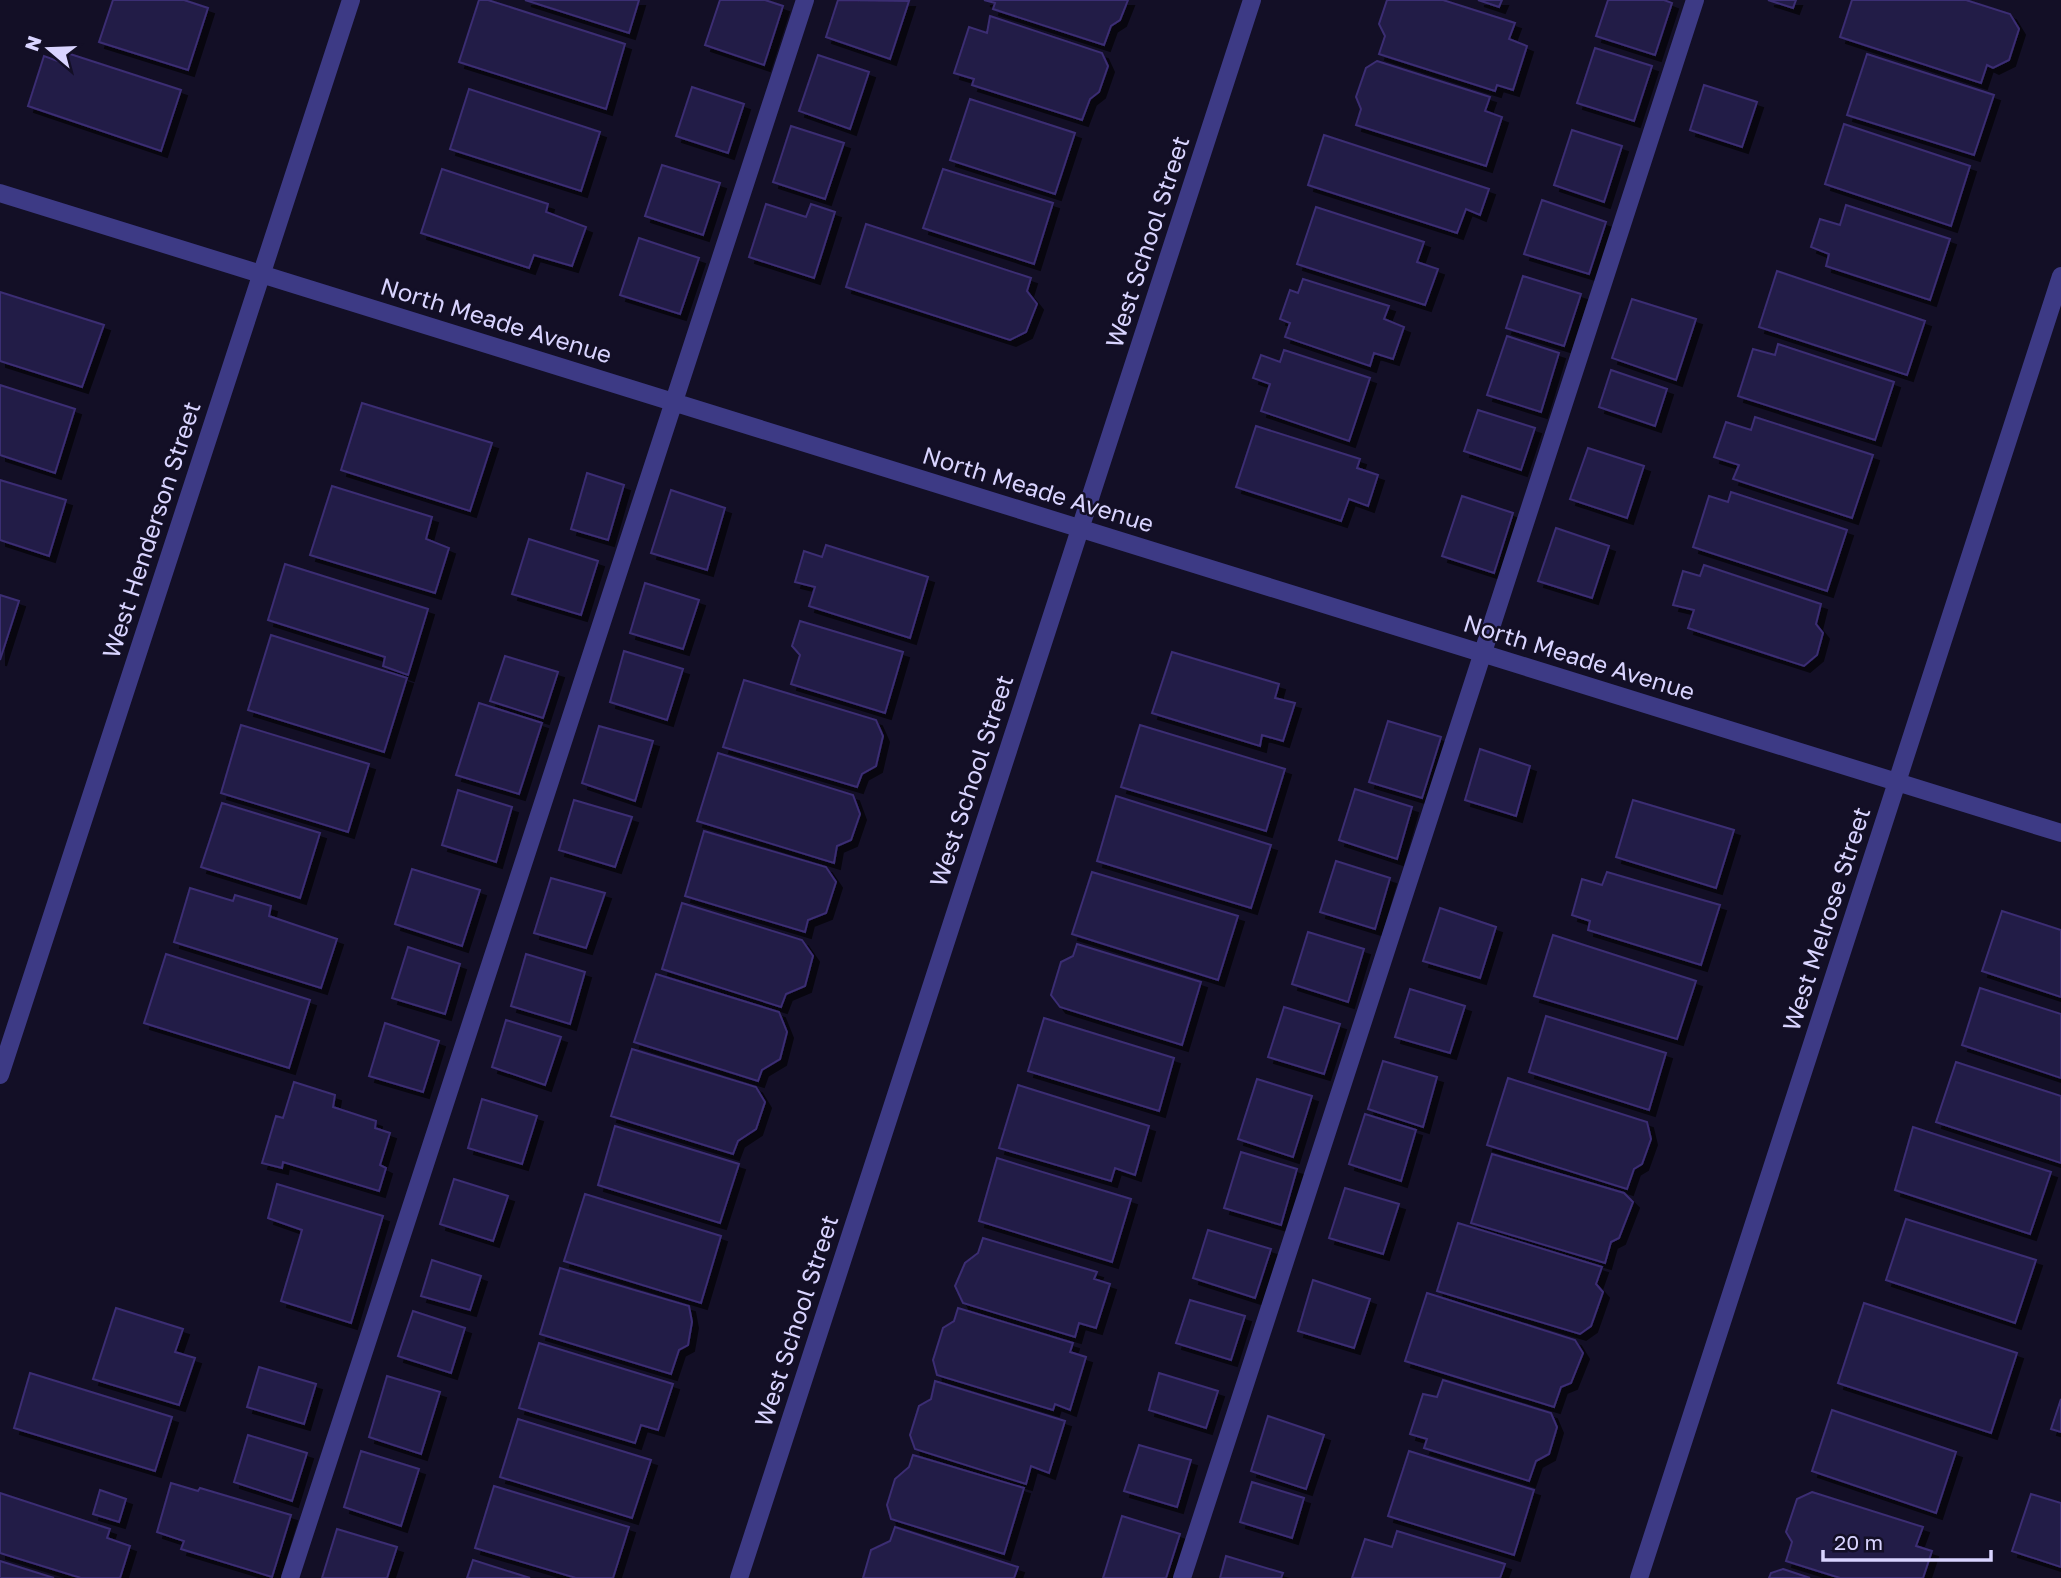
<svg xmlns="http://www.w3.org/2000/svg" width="2061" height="1578" viewBox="0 0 2061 1578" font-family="'Golos Text',sans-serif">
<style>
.building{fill:#241b47;stroke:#3b2d73;stroke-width:2;filter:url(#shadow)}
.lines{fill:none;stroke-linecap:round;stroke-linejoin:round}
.minor{stroke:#3d3a85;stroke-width:18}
.labels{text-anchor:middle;stroke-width:5;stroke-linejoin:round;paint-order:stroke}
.street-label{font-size:24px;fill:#d9d4ff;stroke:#130f26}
</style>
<defs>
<filter id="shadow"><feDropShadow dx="6" dy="6" stdDeviation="0" flood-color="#0009"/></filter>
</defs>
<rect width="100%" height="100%" fill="#130f26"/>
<!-- building -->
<path class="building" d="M 113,0 L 184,0 L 208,8 L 188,70 L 99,42 Z
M 479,0 L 488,0 L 625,44 L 606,109 L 459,62 Z
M 525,0 L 639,0 L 629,33 Z
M 720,0 L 765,0 L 783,6 L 764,65 L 705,45 Z
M 838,0 L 909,1 L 890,59 L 826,37 Z
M 984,0 L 1128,0 L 1120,20 L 1111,26 L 1104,45 L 993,9 L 995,3 Z
M 1387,0 L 1443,0 L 1515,23 L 1509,39 L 1527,46 L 1513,90 L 1497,85 L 1495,91 L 1379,54 L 1385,36 L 1379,24 Z
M 1478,0 L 1502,0 L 1499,7 Z
M 1608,0 L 1664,0 L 1672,3 L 1655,55 L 1596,36 Z
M 1768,0 L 1796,0 L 1793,8 Z
M 1852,0 L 1966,0 L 2010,14 L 2019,29 L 2009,60 L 1993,68 L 1987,65 L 1981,83 L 1840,37 Z
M 990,16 L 1102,53 L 1108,66 L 1099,92 L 1090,99 L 1082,120 L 972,85 L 974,79 L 954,73 L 969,27 L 987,33 Z
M 1595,48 L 1652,66 L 1634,121 L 1577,103 Z
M 67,53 L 181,90 L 161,151 L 28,106 L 44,56 L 63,63 Z
M 1867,54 L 1994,95 L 1974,155 L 1847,115 Z
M 818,55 L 869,72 L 850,129 L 799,111 Z
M 1377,61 L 1490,97 L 1485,111 L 1502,117 L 1486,166 L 1356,125 L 1361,109 L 1356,97 L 1366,68 Z
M 1704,85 L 1757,102 L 1742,147 L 1690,130 Z
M 692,87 L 744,104 L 728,153 L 676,136 Z
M 469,89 L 600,132 L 581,191 L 450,149 Z
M 970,99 L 1075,133 L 1055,194 L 950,160 Z
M 1844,124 L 1970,166 L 1951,226 L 1825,184 Z
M 791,126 L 844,143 L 825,199 L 773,182 Z
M 1572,130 L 1622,146 L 1604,202 L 1554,185 Z
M 1324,135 L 1489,189 L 1480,215 L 1466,209 L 1457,233 L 1308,185 Z
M 662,165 L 720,183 L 703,235 L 645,216 Z
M 442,169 L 548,204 L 546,212 L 586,227 L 572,266 L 534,255 L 529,268 L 421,233 Z
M 943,169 L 1053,203 L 1034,264 L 923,228 Z
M 1542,200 L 1606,222 L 1589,274 L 1524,254 Z
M 766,204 L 806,217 L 811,204 L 835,212 L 814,278 L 749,257 Z
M 1846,205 L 1950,239 L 1930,300 L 1826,266 L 1829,254 L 1811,247 L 1820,219 L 1840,225 Z
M 1316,207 L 1424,242 L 1417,262 L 1438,269 L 1425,305 L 1297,264 Z
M 866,224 L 1031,278 L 1027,291 L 1037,304 L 1026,332 L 1010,340 L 846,287 Z
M 639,238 L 699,258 L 680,314 L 620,295 Z
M 1777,271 L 1925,321 L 1907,375 L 1759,327 Z
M 1523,276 L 1581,294 L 1564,346 L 1506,328 Z
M 1303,279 L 1389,306 L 1384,319 L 1404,327 L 1393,359 L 1374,353 L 1370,366 L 1285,337 L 1290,323 L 1280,319 L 1290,290 L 1298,293 Z
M 0,292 L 104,325 L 82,387 L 0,361 Z
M 1632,299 L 1696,319 L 1676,380 L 1612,358 Z
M 1507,336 L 1559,353 L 1541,412 L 1487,395 Z
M 1778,344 L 1894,382 L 1875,440 L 1738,396 L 1753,349 L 1775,355 Z
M 1284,350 L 1370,378 L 1349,441 L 1261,411 L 1270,384 L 1253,378 L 1261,355 L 1280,362 Z
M 1611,370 L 1667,389 L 1655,426 L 1599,407 Z
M 0,385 L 75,409 L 55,473 L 0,455 Z
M 362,403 L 492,443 L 470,511 L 341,470 Z
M 1478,410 L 1535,428 L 1521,470 L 1464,451 Z
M 1755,417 L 1873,455 L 1852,518 L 1733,479 L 1739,465 L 1714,457 L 1726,422 L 1751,430 Z
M 1256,426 L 1360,459 L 1357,468 L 1378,475 L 1368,506 L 1349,499 L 1341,521 L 1236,487 Z
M 1588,448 L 1644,466 L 1627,518 L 1570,499 Z
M 587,473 L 624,485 L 608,540 L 571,529 Z
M 0,480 L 66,500 L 49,556 L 0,540 Z
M 332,486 L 432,517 L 426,539 L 449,548 L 435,593 L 310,555 Z
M 671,490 L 725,508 L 707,570 L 651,553 Z
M 1731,492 L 1847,530 L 1827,591 L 1693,547 L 1709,496 L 1728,502 Z
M 1462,496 L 1513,513 L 1494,573 L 1442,556 Z
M 1556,528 L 1609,546 L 1592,598 L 1538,581 Z
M 529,539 L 598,561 L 581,615 L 512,594 Z
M 826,545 L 928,577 L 910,638 L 809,606 L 815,587 L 795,582 L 804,551 L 822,557 Z
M 285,564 L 428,609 L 408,675 L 383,666 L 385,657 L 268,620 Z
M 1704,565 L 1821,604 L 1816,624 L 1823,633 L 1817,655 L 1804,666 L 1688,628 L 1694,610 L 1673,605 L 1683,571 L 1700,576 Z
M 645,583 L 699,600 L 683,649 L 630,633 Z
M 0,595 L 19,601 L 0,660 Z
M 800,621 L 903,652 L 885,713 L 791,684 L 800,655 L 792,646 Z
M 271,635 L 407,678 L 384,752 L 248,710 Z
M 624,651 L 683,669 L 667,720 L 610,702 Z
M 1172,652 L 1279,684 L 1275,698 L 1295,703 L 1283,741 L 1262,735 L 1260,746 L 1152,713 Z
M 505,656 L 558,672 L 543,718 L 490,701 Z
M 744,680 L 876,720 L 883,736 L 876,766 L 862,774 L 857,787 L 723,747 Z
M 479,703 L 542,723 L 519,794 L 456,775 Z
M 1388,721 L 1441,737 L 1422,798 L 1369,782 Z
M 241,725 L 369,764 L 348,832 L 221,793 Z
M 1140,725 L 1285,769 L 1266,831 L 1121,787 Z
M 599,726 L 653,741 L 635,801 L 582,783 Z
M 1480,749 L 1530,766 L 1516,816 L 1465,800 Z
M 718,753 L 853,795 L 860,814 L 851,840 L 837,846 L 834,863 L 697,821 Z
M 1355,789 L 1412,807 L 1397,859 L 1339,840 Z
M 458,790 L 512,807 L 496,862 L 442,845 Z
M 1116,796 L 1271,845 L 1251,908 L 1097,861 Z
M 574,800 L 632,817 L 615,867 L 559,850 Z
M 1633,800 L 1734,830 L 1716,888 L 1616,857 Z
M 222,803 L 320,833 L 300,898 L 201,867 Z
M 704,831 L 826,867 L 836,882 L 826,913 L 808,920 L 805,932 L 685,896 Z
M 1336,861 L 1390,878 L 1375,929 L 1320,912 Z
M 412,869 L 480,890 L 462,946 L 395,924 Z
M 1092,872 L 1238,916 L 1218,980 L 1072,934 Z
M 1607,872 L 1720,905 L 1701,965 L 1588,930 L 1590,921 L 1572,915 L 1582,879 L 1602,885 Z
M 551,878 L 605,893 L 586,948 L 534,933 Z
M 190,888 L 233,901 L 235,895 L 271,906 L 269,916 L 337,939 L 321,988 L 174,942 Z
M 682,903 L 802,940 L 813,956 L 805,986 L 786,994 L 781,1007 L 662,969 Z
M 1440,908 L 1496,927 L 1480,978 L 1423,961 Z
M 2002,911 L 2061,930 L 2061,997 L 1982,971 Z
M 1308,932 L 1364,949 L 1348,1002 L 1292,984 Z
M 1553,935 L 1696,981 L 1677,1039 L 1534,996 Z
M 1077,944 L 1201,982 L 1182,1045 L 1060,1007 L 1051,995 L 1061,962 L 1073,956 Z
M 408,947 L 460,964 L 445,1014 L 392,998 Z
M 166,954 L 310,1000 L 289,1068 L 144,1023 Z
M 526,954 L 585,972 L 570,1024 L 511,1006 Z
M 656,974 L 779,1012 L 787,1032 L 780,1059 L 762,1070 L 758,1081 L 634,1042 Z
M 1980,988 L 2061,1014 L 2061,1078 L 1962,1045 Z
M 1410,989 L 1465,1006 L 1450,1053 L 1395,1037 Z
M 1284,1007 L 1340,1024 L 1324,1074 L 1268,1057 Z
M 1546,1016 L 1666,1053 L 1649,1110 L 1529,1072 Z
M 1044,1018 L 1174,1058 L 1159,1111 L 1028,1071 Z
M 506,1020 L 561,1037 L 545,1085 L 492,1067 Z
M 385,1023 L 439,1041 L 423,1092 L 369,1076 Z
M 632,1049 L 756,1087 L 765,1102 L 756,1129 L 738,1141 L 733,1154 L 611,1116 Z
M 1383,1061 L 1437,1077 L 1423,1127 L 1368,1109 Z
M 1956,1062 L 2061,1096 L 2061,1163 L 1936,1122 Z
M 1508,1078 L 1647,1122 L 1651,1139 L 1642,1164 L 1634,1169 L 1627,1189 L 1487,1145 Z
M 1257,1079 L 1312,1096 L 1293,1157 L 1238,1139 Z
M 294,1082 L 335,1095 L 333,1107 L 376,1121 L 375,1128 L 390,1133 L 380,1165 L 386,1168 L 379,1191 L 283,1162 L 282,1168 L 262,1163 L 276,1116 L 283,1118 Z
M 1018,1085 L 1149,1126 L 1135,1175 L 1115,1168 L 1111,1181 L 999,1148 Z
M 482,1099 L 537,1116 L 522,1164 L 468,1148 Z
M 1365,1114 L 1416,1130 L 1401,1181 L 1349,1164 Z
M 615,1126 L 739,1164 L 720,1223 L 598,1185 Z
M 1913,1127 L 2051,1172 L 2030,1234 L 1895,1190 Z
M 1241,1152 L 1297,1169 L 1281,1225 L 1224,1208 Z
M 1492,1154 L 1624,1193 L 1633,1202 L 1619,1238 L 1611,1242 L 1605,1263 L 1471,1223 Z
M 997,1158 L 1131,1199 L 1112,1262 L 979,1221 Z
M 454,1179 L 508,1196 L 493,1241 L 440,1224 Z
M 277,1184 L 383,1216 L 351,1323 L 281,1301 L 302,1230 L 268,1218 Z
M 1345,1188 L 1399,1204 L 1383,1254 L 1329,1238 Z
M 585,1194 L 721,1236 L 701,1303 L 564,1261 Z
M 1906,1219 L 2036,1260 L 2015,1323 L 1886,1280 Z
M 1458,1223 L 1602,1267 L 1596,1284 L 1603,1292 L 1591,1326 L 1580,1334 L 1437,1291 Z
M 1208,1230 L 1271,1249 L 1255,1298 L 1193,1278 Z
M 983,1238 L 1097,1272 L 1094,1279 L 1110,1284 L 1096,1328 L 1079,1323 L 1075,1337 L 963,1303 L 955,1286 L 965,1263 L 978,1253 Z
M 432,1260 L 481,1276 L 470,1310 L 421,1296 Z
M 560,1268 L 689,1306 L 692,1322 L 688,1345 L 679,1350 L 671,1374 L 540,1334 Z
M 1313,1280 L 1370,1299 L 1354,1348 L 1298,1331 Z
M 1427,1293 L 1575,1340 L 1583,1353 L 1571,1383 L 1561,1387 L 1554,1407 L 1405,1361 Z
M 1190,1300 L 1245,1316 L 1231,1360 L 1176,1343 Z
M 1864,1303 L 2017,1353 L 1991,1433 L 1838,1383 Z
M 116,1308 L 183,1329 L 175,1352 L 195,1358 L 179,1405 L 93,1379 Z
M 958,1308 L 1073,1343 L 1070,1352 L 1086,1357 L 1070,1410 L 1055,1404 L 1053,1410 L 937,1375 L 933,1360 L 943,1328 L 954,1321 Z
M 413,1311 L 465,1328 L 451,1373 L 398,1356 Z
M 539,1343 L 673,1384 L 658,1430 L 641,1425 L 635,1443 L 519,1408 Z
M 259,1367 L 316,1384 L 304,1424 L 247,1407 Z
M 30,1373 L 172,1417 L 155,1471 L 14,1428 Z
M 1159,1373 L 1218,1391 L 1206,1428 L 1149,1410 Z
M 387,1376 L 440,1392 L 421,1454 L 369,1437 Z
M 1443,1380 L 1551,1413 L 1557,1427 L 1549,1454 L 1536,1461 L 1529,1481 L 1424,1448 L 1427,1439 L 1410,1434 L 1423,1394 L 1437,1397 Z
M 935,1381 L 1065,1421 L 1049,1473 L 1031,1466 L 1026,1484 L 915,1449 L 910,1435 L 919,1406 L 931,1399 Z
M 2061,1399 L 2061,1432 L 2051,1429 Z
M 1832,1410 L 1956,1452 L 1936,1513 L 1812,1471 Z
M 1268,1416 L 1324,1435 L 1306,1489 L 1251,1471 Z
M 518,1419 L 651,1460 L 632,1518 L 500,1477 Z
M 248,1435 L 307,1453 L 292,1501 L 234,1482 Z
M 1139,1445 L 1191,1460 L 1177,1507 L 1124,1491 Z
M 361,1451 L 419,1469 L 401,1526 L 344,1507 Z
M 1409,1451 L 1534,1490 L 1514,1555 L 1388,1516 Z
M 913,1455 L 1024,1488 L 1004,1554 L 891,1519 L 887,1505 L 895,1479 L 909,1467 Z
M 1252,1482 L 1304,1498 L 1292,1538 L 1240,1522 Z
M 171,1483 L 198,1491 L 200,1488 L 291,1515 L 272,1577 L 181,1549 L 184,1541 L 157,1532 Z
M 494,1486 L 629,1527 L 613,1578 L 576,1578 L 475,1548 Z
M 100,1490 L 126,1499 L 119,1522 L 93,1514 Z
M 1812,1492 L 1923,1527 L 1916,1546 L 1932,1551 L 1923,1578 L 1840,1578 L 1786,1561 L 1792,1542 L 1786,1532 L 1797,1499 Z
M 0,1493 L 110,1529 L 107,1538 L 130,1546 L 120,1578 L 81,1578 L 0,1553 Z
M 2031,1494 L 2061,1503 L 2061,1567 L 2012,1551 Z
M 1122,1516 L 1180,1534 L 1166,1578 L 1103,1578 Z
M 895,1527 L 1018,1567 L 1014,1578 L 863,1578 L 871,1550 L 890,1541 Z
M 337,1529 L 397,1547 L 387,1578 L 322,1578 Z
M 1397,1531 L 1505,1564 L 1500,1578 L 1352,1578 L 1365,1539 L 1392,1547 Z
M 1226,1556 L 1283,1573 L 1281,1578 L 1220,1578 Z
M 473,1560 L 530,1578 L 467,1578 Z
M 0,1561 L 54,1578 L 0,1578 Z
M 1783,1569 L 1810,1578 L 1769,1578 L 1771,1573 Z"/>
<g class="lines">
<!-- minor -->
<path class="minor" d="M 0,193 L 2061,833
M 0,1075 L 351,0
M 290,1578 L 805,0
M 739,1578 L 1252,0
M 1182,1578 L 1695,0
M 1639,1578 L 2061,276"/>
</g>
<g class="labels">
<!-- street labels -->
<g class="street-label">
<text transform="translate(1148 242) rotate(-72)" y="8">West School Street</text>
<text transform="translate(496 321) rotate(17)" y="8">North Meade Avenue</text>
<text transform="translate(1038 490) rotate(17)" y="8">North Meade Avenue</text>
<text transform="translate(152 530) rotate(-72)" y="8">West Henderson Street</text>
<text transform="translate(1579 658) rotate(17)" y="8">North Meade Avenue</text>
<text transform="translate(972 781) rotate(-72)" y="8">West School Street</text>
<text transform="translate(1827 919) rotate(-72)" y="8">West Melrose Street</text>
<text transform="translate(797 1321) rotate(-72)" y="8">West School Street</text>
</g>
</g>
<!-- north arrow -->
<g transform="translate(49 49) rotate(289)" stroke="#130f26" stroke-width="5" paint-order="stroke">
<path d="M0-5L12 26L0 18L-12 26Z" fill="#d9d4ff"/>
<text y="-10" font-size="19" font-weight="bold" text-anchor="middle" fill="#d9d4ff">N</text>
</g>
<!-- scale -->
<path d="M1823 1550v10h168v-10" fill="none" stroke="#d9d4ff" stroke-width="3.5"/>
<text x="1834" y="1550" font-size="21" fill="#d9d4ff" stroke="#130f26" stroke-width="5" paint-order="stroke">20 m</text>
</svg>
